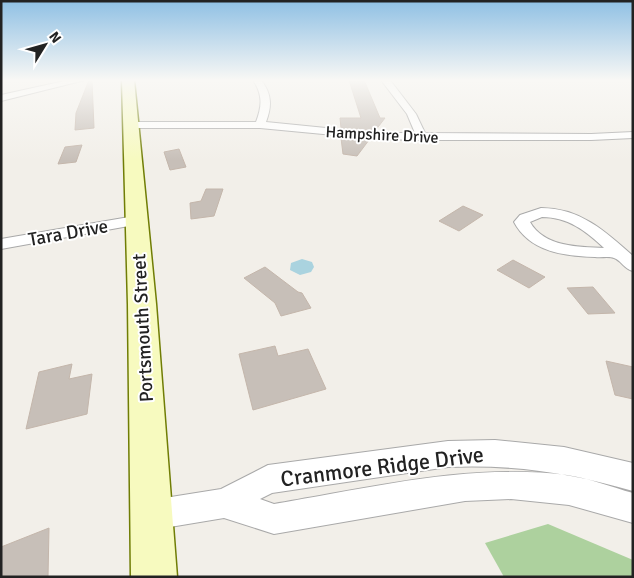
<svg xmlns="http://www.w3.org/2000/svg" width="634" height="578" viewBox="0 0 634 578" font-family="Signika,sans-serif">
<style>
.forest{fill:#add19e}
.water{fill:#aad3df}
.building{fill:#c7bfb8;stroke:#c4b6ab}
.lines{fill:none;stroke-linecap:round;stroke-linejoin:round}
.street-casing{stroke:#a9a9a9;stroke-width:2}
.secondary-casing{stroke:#707d05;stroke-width:3}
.street{fill:#fff;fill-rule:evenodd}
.secondary{fill:#f7fabf;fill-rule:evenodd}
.labels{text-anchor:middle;stroke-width:4;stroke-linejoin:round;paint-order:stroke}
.far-street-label{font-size:16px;fill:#222;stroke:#fff}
.street-label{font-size:19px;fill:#222;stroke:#fff}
.near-street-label{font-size:22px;fill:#222;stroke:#fff}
</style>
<rect width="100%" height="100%" fill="#f2efe9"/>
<!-- forest -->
<path class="forest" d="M 548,524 L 633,560 L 633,577 L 504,577 L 485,543 Z"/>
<!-- water -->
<path class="water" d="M 302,259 L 312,262 L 314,267 L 311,272 L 300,275 L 290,270 L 291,263 Z"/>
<!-- building -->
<path class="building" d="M 89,80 L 92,80 L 94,128 L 75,130 L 76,113 Z
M 349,80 L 364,80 L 380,118 L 385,118 L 375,131 L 341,128 L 340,118 L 361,118 Z
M 341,138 L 369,140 L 357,156 L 343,154 Z
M 82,145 L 76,162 L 58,164 L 65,147 Z
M 179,149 L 186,167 L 170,170 L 164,152 Z
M 206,189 L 223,189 L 214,216 L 191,219 L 190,203 L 201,201 Z
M 463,206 L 483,215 L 459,231 L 439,221 Z
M 513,260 L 545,277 L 529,288 L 497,270 Z
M 265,267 L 298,292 L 302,293 L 311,308 L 281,316 L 275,303 L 244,278 Z
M 593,287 L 615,313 L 588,314 L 567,288 Z
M 275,346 L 278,356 L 308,349 L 326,389 L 253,410 L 239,354 Z
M 606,361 L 633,367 L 633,399 L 615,395 Z
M 72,364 L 69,379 L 92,374 L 87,414 L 26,429 L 39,372 Z
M 49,528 L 48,577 L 1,577 L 1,547 Z"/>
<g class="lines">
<!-- street casing -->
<g class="street-casing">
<path id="street" d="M 69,80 L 85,80 L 1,101 L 1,95 Z
M 253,80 L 261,80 C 272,94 272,106 266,122 L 376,133 L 415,133 L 407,114 L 381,80 L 390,80 L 416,114 L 425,133 L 591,134 L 633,132 L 633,138 L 591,140 L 421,140 L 376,139 L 260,128 L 131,128 L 126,125 L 131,122 L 256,122 C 262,106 263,95 253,80 Z
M 541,208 C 580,208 605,231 633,256 L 633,271 C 624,269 622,261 614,258 C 609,256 601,258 595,257 C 564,256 530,252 514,222 L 520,215 ZM 542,217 C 568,217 586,231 604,248 C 579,247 544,247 530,222 Z
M 135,216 L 140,218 L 143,221 L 140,224 L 1,249 L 1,239 Z
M 495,440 L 564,447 L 633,463 L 633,491 C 572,473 512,464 448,467 L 272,493 L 260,499 L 274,504 C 371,488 469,463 567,475 C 589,478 611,487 633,493 L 633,523 L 569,505 L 511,499 L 465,501 L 274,534 L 224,518 L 152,530 L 141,526 L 137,515 L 141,504 L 152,500 L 221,489 L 268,465 L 448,441 Z"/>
</g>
<!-- secondary casing -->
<g class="secondary-casing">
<path id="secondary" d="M 122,80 L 134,80 L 156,304 L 177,577 L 131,577 L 128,304 Z"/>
</g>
<!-- street -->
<use href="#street" class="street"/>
<!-- secondary -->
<use href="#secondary" class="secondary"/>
</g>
<!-- sky -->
<linearGradient id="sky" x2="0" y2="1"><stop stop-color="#8fc0e4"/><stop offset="0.5" stop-color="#f9f8f5"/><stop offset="1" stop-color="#f9f8f5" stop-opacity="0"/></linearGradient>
<rect width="634" height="161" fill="url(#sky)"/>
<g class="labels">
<!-- far-street labels -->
<g class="far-street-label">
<text transform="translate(382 134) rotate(3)" y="6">Hampshire Drive</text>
</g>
<!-- street labels -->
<g class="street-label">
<text transform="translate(68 232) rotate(-10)" y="7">Tara Drive</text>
<text transform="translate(142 328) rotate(-93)" y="7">Portsmouth Street</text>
</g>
<!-- near-street labels -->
<g class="near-street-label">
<text transform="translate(382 466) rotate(-7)" y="8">Cranmore Ridge Drive</text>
</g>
</g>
<!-- border -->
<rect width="634" height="578" fill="none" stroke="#222222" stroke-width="5"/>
<!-- north arrow -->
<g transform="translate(45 45) rotate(53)" stroke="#ffffff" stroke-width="4" paint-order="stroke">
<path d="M0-4L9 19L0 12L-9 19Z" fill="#222222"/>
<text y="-8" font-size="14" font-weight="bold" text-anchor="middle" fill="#222222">N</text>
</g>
</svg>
